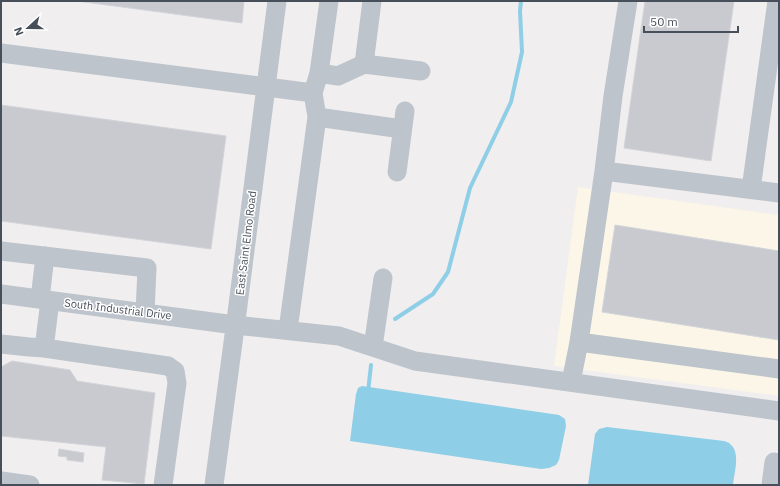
<svg xmlns="http://www.w3.org/2000/svg" width="780" height="486" viewBox="0 0 780 486" font-family="'IBM Plex Sans',sans-serif">
<style>
.commercial{fill:#fbf6e8}
.water{fill:#8ecee6}
.lines{fill:none;stroke-linecap:round;stroke-linejoin:round}
.stream{stroke:#8ecee6;stroke-width:4}
.building{fill:#c8cad0;stroke:#d2d4d9}
.minor{stroke:#bdc4cc;stroke-width:19}
.labels{text-anchor:middle;stroke-width:3;stroke-linejoin:round;paint-order:stroke}
.street-label{font-size:11px;fill:#47505a;stroke:#fff}
</style>
<rect width="100%" height="100%" fill="#f0eeee"/>
<!-- commercial -->
<path class="commercial" d="M 578,187 L 779,215 L 779,396 L 554,366 Z"/>
<!-- water -->
<path class="water" d="M 362,386 L 559,415 L 565,419 L 566,426 L 559,460 L 556,465 L 549,468 L 541,469 L 350,441 L 356,394 L 358,388 Z
M 607,427 L 724,441 C 726,442 729,442 730,444 C 741,452 734,473 733,485 L 588,485 L 595,434 L 599,429 Z"/>
<g class="lines">
<!-- stream -->
<path class="stream" d="M 395,319 L 433,294 L 448,272 L 470,188 L 511,102 L 522,52 L 520,11 L 521,1
M 368,392 L 371,365"/>
</g>
<!-- building -->
<path class="building" d="M 77,1 L 244,1 L 242,23 Z
M 645,1 L 734,1 L 711,161 L 624,148 Z
M 1,105 L 226,136 L 211,249 L 1,221 Z
M 615,225 L 779,251 L 779,340 L 602,312 Z
M 12,361 L 70,370 L 77,381 L 155,393 L 144,484 L 102,480 L 106,447 L 1,436 L 1,367 Z
M 59,449 L 84,453 L 83,462 L 67,460 L 67,457 L 58,456 Z"/>
<g class="lines">
<!-- minor -->
<path class="minor" d="M 1,53 L 313,93 L 319,73 L 329,1
M 364,64 L 421,71
M 319,73 L 338,76 L 364,64 L 372,1
M 317,117 L 402,129
M 604,171 L 613,96 L 628,1
M 397,172 L 405,111
M 751,189 L 777,1
M 1,251 L 147,268 L 145,313
M 1,294 L 235,325 L 339,336 L 415,361 L 779,411
M 40,299 L 45,256
M 288,330 L 317,117 L 313,93
M 579,342 L 604,171 L 779,193
M 1,344 L 29,347 L 44,348 L 50,301
M 373,347 L 383,278
M 44,348 L 168,366 L 175,371 L 177,383 L 163,485
M 571,382 L 579,342 L 779,369
M 1,481 L 30,485
M 214,485 L 238,305 L 277,1
M 771,485 L 774,462"/>
</g>
<g class="labels">
<!-- street labels -->
<g class="street-label">
<text transform="translate(246 243) rotate(-83)" y="4">East Saint Elmo Road</text>
<text transform="translate(118 309) rotate(7)" y="4">South Industrial Drive</text>
</g>
</g>
<!-- border -->
<rect width="780" height="486" fill="none" stroke="#47505a" stroke-width="4"/>
<!-- north arrow -->
<g transform="translate(28 28) rotate(249)" stroke="#ffffff" stroke-width="3" paint-order="stroke">
<path d="M0-3L7 15L0 10L-7 15Z" fill="#47505a"/>
<text y="-6" font-size="11" font-weight="bold" text-anchor="middle" fill="#47505a">N</text>
</g>
<!-- scale -->
<path d="M644 26v6h94v-6" fill="none" stroke="#47505a" stroke-width="2"/>
<text x="650" y="26" font-size="12" fill="#47505a" stroke="#ffffff" stroke-width="3" paint-order="stroke">50 m</text>
</svg>
